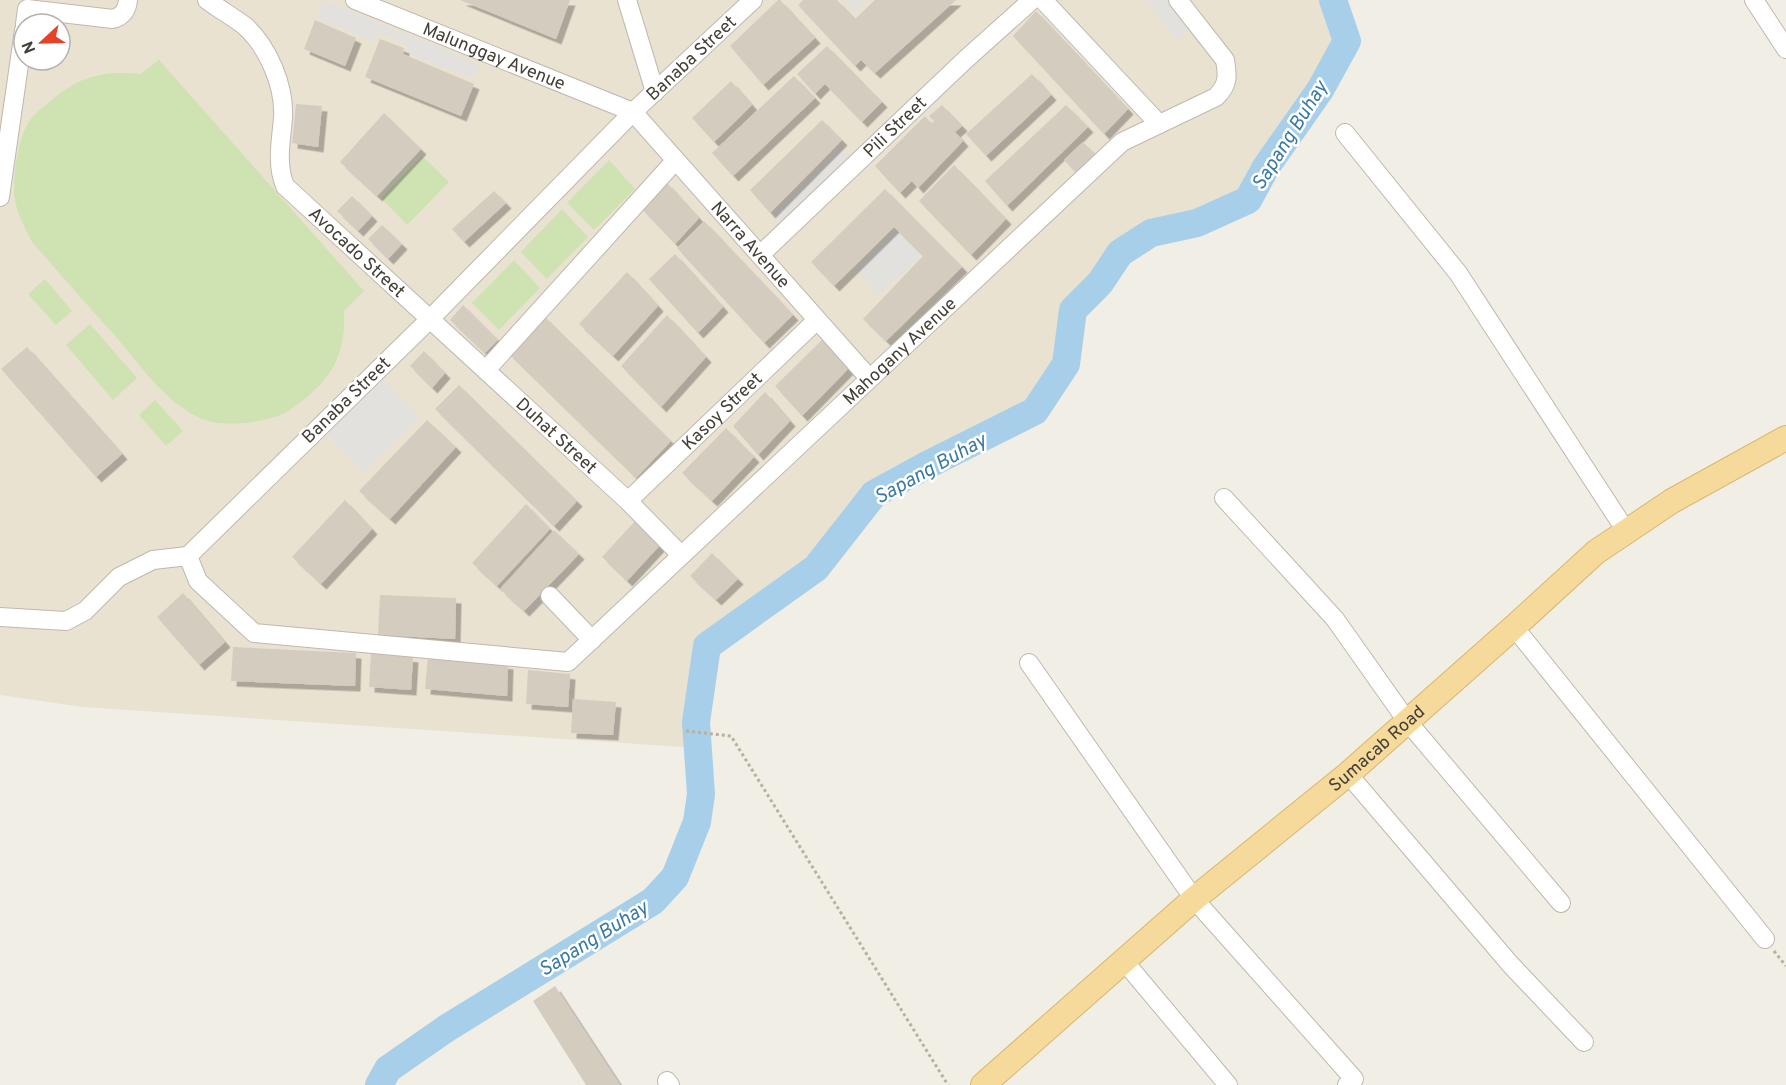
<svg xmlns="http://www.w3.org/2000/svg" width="1786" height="1085" viewBox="0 0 1786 1085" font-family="Overpass,sans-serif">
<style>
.education{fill:#e9e2d1;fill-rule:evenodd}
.green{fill:#cee2b2}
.parking{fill:#e3e1de}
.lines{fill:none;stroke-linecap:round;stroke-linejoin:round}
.river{stroke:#a7cfe9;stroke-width:28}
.building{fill:#d5ccc0;filter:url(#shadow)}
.minor-casing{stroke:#bfb8ad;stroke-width:20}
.major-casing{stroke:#d8b66d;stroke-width:26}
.path{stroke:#bcb09c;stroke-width:3;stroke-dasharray:3 3;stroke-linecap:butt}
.minor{stroke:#fff;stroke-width:18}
.major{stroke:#f5da9c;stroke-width:24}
.labels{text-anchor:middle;stroke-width:5;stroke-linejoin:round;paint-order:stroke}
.street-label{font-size:18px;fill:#443e36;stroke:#fff}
.water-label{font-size:20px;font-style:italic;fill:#397aa5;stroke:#fff}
</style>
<defs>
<filter id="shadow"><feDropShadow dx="5.5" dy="5.5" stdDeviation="0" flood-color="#0004"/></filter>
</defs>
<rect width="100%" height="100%" fill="#f1eee6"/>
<!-- education -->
<path class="education" d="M 0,0 L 1333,0 L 1347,41 L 1320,90 L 1266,167 L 1248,200 L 1197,223 L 1151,233 L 1120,253 L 1100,283 L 1073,310 L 1066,364 L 1035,411 L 927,465 L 874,494 L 816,568 L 707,646 L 696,722 L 698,748 L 82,707 L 0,695 ZM 24,24 L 60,24 L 60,60 L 24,60 Z"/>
<!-- green -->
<path class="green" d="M 159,60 L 364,291 L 344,311 C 346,351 334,376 302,401 C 297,404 292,409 287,412 C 266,423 224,428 202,419 C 166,403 142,368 117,338 C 88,306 60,274 32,242 C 24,226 14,208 14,190 C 14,170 18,141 28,123 C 32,116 41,109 47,104 C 78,77 100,70 140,74 Z
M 422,156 L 449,182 L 407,225 L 381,198 Z
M 609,160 L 635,189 L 594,230 L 567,203 Z
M 562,209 L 588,237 L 547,279 L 521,252 Z
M 514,260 L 540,288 L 499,330 L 472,303 Z
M 45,279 L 72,311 L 56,325 L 28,294 Z
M 90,324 L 137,378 L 113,400 L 66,345 Z
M 155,400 L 183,431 L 166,446 L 139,415 Z"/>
<!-- parking -->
<path class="parking" d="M 323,0 L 480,65 L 474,79 L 406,53 L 408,45 L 380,33 L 375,42 L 316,17 Z
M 845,0 L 869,0 L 856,13 Z
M 1147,0 L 1173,0 L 1194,27 L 1176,40 Z
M 839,148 L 853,163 L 784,226 L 773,213 Z
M 897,230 L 920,256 L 878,296 L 856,269 Z
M 383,379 L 420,418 L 364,472 L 327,434 Z"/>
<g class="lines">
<!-- river -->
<path class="river" d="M 379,1085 L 388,1069 L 447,1028 L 653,901 L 675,877 L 697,822 L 701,794 L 696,722 L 707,646 L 816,568 L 874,494 L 927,465 L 1035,411 L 1066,364 L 1073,310 L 1100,283 L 1120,253 L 1151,233 L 1197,223 L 1248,200 L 1266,167 L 1320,90 L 1347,41 L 1333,0"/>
</g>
<!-- building -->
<path class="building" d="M 460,0 L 570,0 L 556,39 Z
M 778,0 L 780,0 L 815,38 L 763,85 L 730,46 Z
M 803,0 L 837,0 L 855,19 L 875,0 L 956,0 L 875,73 L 861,60 L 855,66 L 798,5 Z
M 1036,11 L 1128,109 L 1104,134 L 1013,36 Z
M 315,20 L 356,38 L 345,66 L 304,49 Z
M 380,39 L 404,48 L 403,54 L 474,84 L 461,116 L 365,77 Z
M 827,46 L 882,102 L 862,122 L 825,84 L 815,94 L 797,74 Z
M 1032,74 L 1051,95 L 986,156 L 966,134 Z
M 794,76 L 815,98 L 733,176 L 712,153 Z
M 731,81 L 752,105 L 714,142 L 692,118 Z
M 296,104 L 322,106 L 318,147 L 292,143 Z
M 942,105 L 962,126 L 955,132 L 963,141 L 918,188 L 912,181 L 900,193 L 875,166 L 925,116 L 932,124 L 934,121 L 929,116 Z
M 1066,105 L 1088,127 L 1007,206 L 985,181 Z
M 384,113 L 421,149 L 377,196 L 340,162 Z
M 822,120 L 842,140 L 770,213 L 750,190 Z
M 1083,142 L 1095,154 L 1076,173 L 1064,160 Z
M 954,165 L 1006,219 L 971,255 L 919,201 Z
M 666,182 L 699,218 L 675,244 L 641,208 Z
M 885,189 L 962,267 L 886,341 L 863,319 L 923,256 L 894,227 L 834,286 L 811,262 Z
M 494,191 L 506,203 L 464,242 L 452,229 Z
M 352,196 L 372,216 L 358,231 L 337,211 Z
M 704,221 L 793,315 L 764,343 L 677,248 Z
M 382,225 L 402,244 L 388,259 L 368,239 Z
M 675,254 L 723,307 L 698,333 L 649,279 Z
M 627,272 L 658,306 L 613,356 L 579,324 Z
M 463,305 L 498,340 L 485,353 L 450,320 Z
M 667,315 L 706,357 L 661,407 L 621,366 Z
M 544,316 L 671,441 L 636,478 L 508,353 Z
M 823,339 L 850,367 L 802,416 L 775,386 Z
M 27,347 L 122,454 L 96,477 L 1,369 Z
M 424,351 L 445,373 L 432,388 L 410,366 Z
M 459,385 L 577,501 L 554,526 L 435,409 Z
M 765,392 L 790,421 L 758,455 L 733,426 Z
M 427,420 L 456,447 L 390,519 L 359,491 Z
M 726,428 L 754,457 L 712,501 L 682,473 Z
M 345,500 L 372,529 L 321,584 L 292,557 Z
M 526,504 L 550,529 L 497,586 L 472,563 Z
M 636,520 L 661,544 L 627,581 L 602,557 Z
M 554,530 L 579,554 L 524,611 L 500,589 Z
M 712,553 L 738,579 L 716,600 L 690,576 Z
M 183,593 L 225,642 L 199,665 L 157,617 Z
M 380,595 L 456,598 L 455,639 L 378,635 Z
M 233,647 L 356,653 L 355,686 L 231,681 Z
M 371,653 L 413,657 L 411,690 L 369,687 Z
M 428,656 L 508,664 L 507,696 L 425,689 Z
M 528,670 L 570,674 L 568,707 L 526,704 Z
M 573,699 L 616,702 L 613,735 L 571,733 Z
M 555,986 L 620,1085 L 586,1085 L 533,1001 Z"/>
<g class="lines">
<!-- minor casing -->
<g class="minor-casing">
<g id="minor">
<path id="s1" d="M 207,0 C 219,9 233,17 245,26 C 268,47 285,86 283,118 C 281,141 276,164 285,186 L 628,501 L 681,555"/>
<path id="s2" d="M 355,0 L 633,112 L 869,378"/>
<path d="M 627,0 L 655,92"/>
<path id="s3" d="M 753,0 L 633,112 L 430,319 L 188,556 L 198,581 L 254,633 L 568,662 L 1122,142 L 1216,97 C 1228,85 1228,77 1225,60 L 1178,0"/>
<path d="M 1043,0 L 1159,124"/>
<path d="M 1754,0 L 1786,49"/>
<path d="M 25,24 L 27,9 L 113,19 C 123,16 127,10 128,0"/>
<path d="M 1345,133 L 1458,273 L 1626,531"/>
<path d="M 0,197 L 24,30"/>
<path id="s4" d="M 760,255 L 965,60 L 1032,0"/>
<path d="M 486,370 L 675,161"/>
<path d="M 1224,498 L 1335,619 L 1407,721 L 1561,903"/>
<path id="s5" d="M 628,501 L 817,320"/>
<path d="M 550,596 L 592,640"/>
<path d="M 0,617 L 66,621 L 85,611 L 119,577 L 153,560 L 188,556"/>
<path d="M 1514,627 L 1765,939"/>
<path d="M 1029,663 L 1194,899 L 1354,1079 L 1347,1085"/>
<path d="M 1348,774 L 1510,964 L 1584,1042"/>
<path d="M 1124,961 L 1228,1085"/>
<path d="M 667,1081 L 670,1085"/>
</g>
</g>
<!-- major casing -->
<g class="major-casing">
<g id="major">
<path id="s6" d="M 983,1085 L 1194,899 L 1348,774 L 1514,627 L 1596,552 L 1672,501 L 1786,438"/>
</g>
</g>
<!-- path -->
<path class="path" d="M 686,731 L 731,736 L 948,1085
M 1774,951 L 1786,966"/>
<!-- minor -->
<use href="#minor" class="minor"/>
<!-- major -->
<use href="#major" class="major"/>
</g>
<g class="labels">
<!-- street labels -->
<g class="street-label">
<text dy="6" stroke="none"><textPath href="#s2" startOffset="150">Malunggay Avenue</textPath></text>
<text transform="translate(691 58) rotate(-43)" y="6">Banaba Street</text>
<text dy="6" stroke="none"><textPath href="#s4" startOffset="186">Pili Street</textPath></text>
<text dy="6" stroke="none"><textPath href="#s2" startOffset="477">Narra Avenue</textPath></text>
<text dy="6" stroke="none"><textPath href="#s1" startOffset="315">Avocado Street</textPath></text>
<text dy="6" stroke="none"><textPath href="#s3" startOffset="1666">Mahogany Avenue</textPath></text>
<text transform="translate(346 400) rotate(-44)" y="6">Banaba Street</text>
<text dy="6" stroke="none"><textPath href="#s5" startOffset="130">Kasoy Street</textPath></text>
<text dy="6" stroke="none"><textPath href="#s1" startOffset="586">Duhat Street</textPath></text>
<text dy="6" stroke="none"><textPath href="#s6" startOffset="518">Sumacab Road</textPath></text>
</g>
<!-- water labels -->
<g class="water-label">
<text transform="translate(1289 135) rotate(-58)" y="7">Sapang Buhay</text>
<text transform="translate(930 468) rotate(-29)" y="7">Sapang Buhay</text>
<text transform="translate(593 938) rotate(-32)" y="7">Sapang Buhay</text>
</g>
</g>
<!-- north arrow -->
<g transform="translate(42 42) rotate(248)"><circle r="28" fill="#ffffff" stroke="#b4b2af" stroke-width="1.5"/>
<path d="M0-4.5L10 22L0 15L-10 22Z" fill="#e64228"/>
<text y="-9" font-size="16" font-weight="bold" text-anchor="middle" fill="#443e36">N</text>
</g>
</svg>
